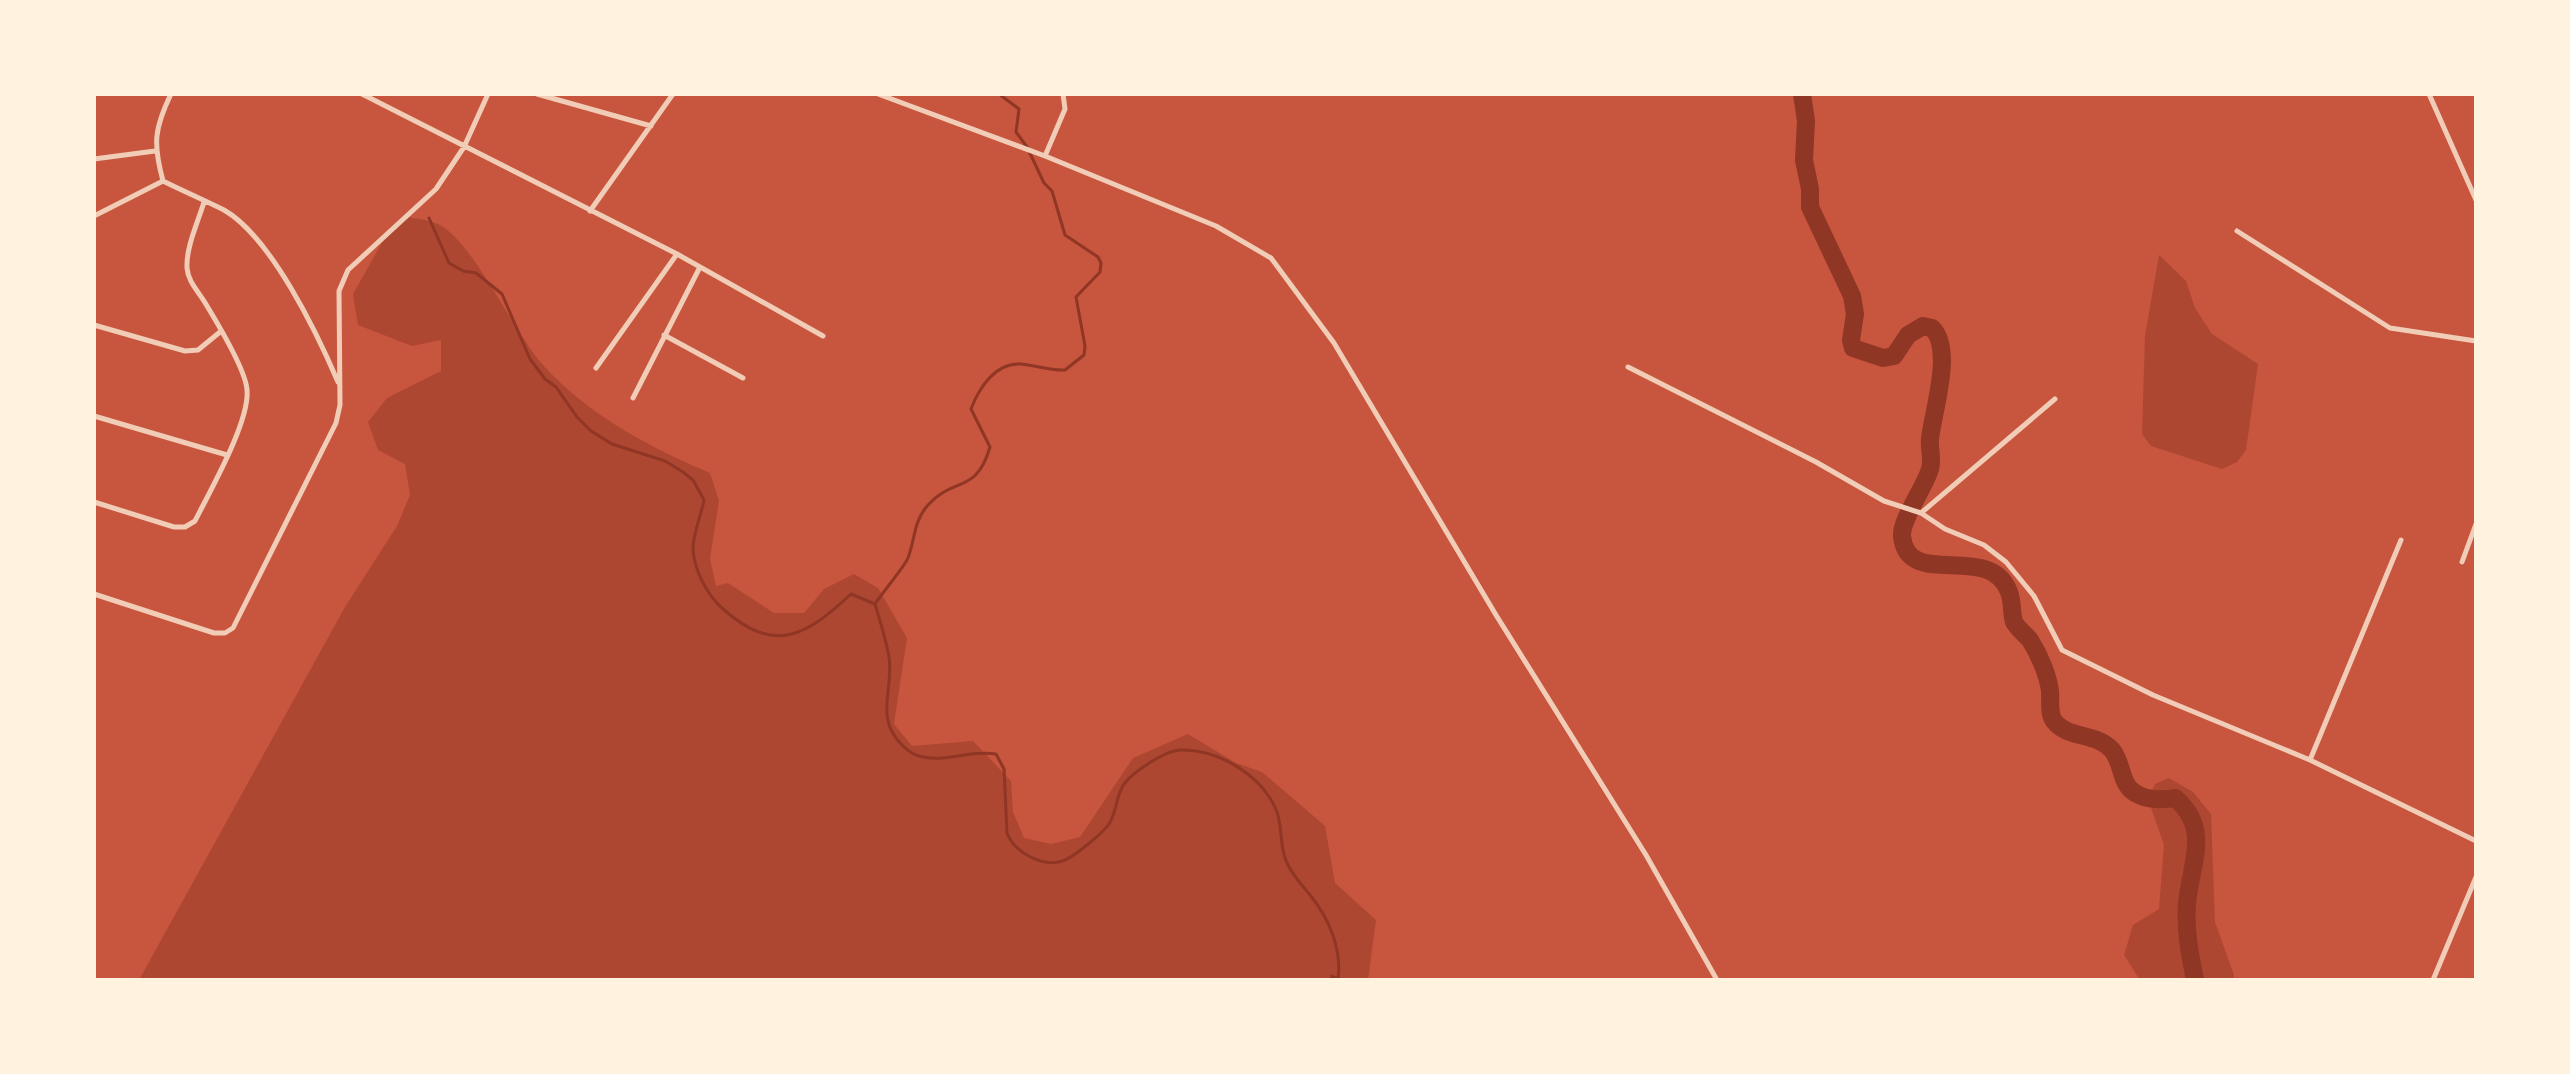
<svg xmlns="http://www.w3.org/2000/svg" width="2570" height="1074" viewBox="0 0 2570 1074" font-family="'Sofia Sans Condensed',sans-serif">
<style>
.green{fill:#ae4732}
.lines{fill:none;stroke-linecap:round;stroke-linejoin:round}
.stream{stroke:#8f3625;stroke-width:3}
.river{stroke:#8f3625;stroke-width:18}
.minor{stroke:#f1ccb7;stroke-width:5}
</style>
<rect width="100%" height="100%" fill="#c8553d"/>
<!-- green -->
<path class="green" d="M 408,217 C 417,219 429,220 438,224 C 474,242 513,332 543,365 C 588,415 649,447 710,473 L 719,501 L 710,559 L 716,586 L 728,583 L 774,613 L 804,613 L 824,589 L 854,574 L 878,588 L 907,638 L 894,724 L 912,746 L 973,741 L 1011,781 L 1013,812 L 1024,838 L 1051,844 L 1080,837 L 1133,758 L 1188,734 L 1236,763 L 1262,772 L 1325,826 L 1335,883 L 1376,920 L 1368,980 L 139,980 L 345,607 L 397,526 L 410,495 L 405,464 L 378,450 L 368,422 L 387,398 L 441,371 L 441,340 L 412,346 L 358,325 L 353,294 L 383,241 Z
M 2159,255 L 2186,281 L 2195,308 L 2212,334 L 2258,364 L 2246,450 L 2237,462 L 2222,469 L 2151,446 L 2142,434 L 2145,336 Z
M 2169,778 L 2193,792 L 2211,814 L 2215,922 L 2234,975 L 2233,980 L 2140,980 L 2124,955 L 2133,925 L 2159,909 L 2164,845 L 2148,799 L 2155,784 Z"/>
<g class="lines">
<!-- stream -->
<path class="stream" d="M 429,218 L 449,263 L 463,271 L 476,273 L 502,294 L 530,359 L 545,379 L 556,387 L 577,417 L 591,431 L 612,444 L 665,461 L 683,472 L 693,480 L 704,500 C 701,516 693,533 693,549 C 694,570 707,595 723,609 C 775,655 806,636 851,594 L 875,604 C 880,621 886,639 889,657 C 894,690 874,717 902,745 C 908,751 914,756 923,757 C 949,762 969,750 996,754 L 1004,769 L 1007,833 C 1014,853 1046,870 1067,859 C 1077,854 1103,833 1109,824 C 1117,812 1116,795 1124,784 C 1133,772 1164,751 1180,750 C 1219,749 1263,776 1277,812 C 1283,830 1279,848 1288,865 C 1294,877 1302,885 1310,895 C 1329,918 1342,949 1338,979 L 1332,976 L 1332,980
M 875,604 C 882,593 905,566 908,558 C 915,539 914,520 928,505 C 954,476 976,495 990,447 L 971,409 C 979,388 995,363 1020,364 C 1035,365 1050,371 1065,370 L 1084,355 L 1085,346 L 1076,297 L 1100,272 L 1101,263 L 1098,257 L 1065,235 L 1052,191 L 1044,183 L 1027,147 L 1016,132 L 1019,109 L 999,94"/>
<!-- river -->
<path class="river" d="M 1802,94 L 1806,121 L 1804,160 L 1810,189 L 1810,207 L 1852,296 L 1855,314 L 1851,340 L 1853,348 L 1883,358 L 1894,356 L 1908,335 L 1923,326 L 1932,328 C 1954,349 1933,411 1930,439 C 1929,449 1933,459 1930,469 C 1925,487 1901,519 1902,536 C 1907,591 1990,540 2009,592 C 2013,602 2011,612 2014,622 C 2018,629 2025,634 2030,640 C 2039,654 2048,675 2050,691 C 2051,700 2048,712 2054,721 C 2067,739 2096,732 2112,750 C 2124,764 2119,787 2139,795 C 2149,800 2164,800 2175,798 C 2212,829 2190,865 2187,904 C 2185,931 2190,955 2195,980"/>
<!-- minor -->
<path class="minor" d="M 171,94 C 154,129 153,144 163,181 C 183,191 204,200 224,210 C 271,237 317,333 338,382
M 362,94 L 677,254 L 823,336
M 537,94 L 651,126
M 878,94 L 1045,156 L 1216,226 L 1271,258 L 1334,343 L 1496,615 L 1646,855 L 1717,980
M 2429,94 L 2476,200
M 1045,156 L 1065,109 L 1063,94
M 94,159 L 155,151
M 590,211 L 673,94
M 94,216 L 163,181
M 2237,231 L 2390,328 L 2476,341
M 94,325 L 185,351 L 198,350 L 220,332
M 664,335 L 743,378
M 1628,367 L 1816,462 L 1884,501 L 1921,513 L 2055,399
M 596,368 L 677,254
M 633,398 L 700,267
M 94,416 L 227,455
M 94,502 L 174,527 L 185,527 L 195,521 C 210,491 250,421 247,390 C 246,370 215,319 204,301 C 197,290 188,281 187,268 C 186,247 198,222 204,202
M 1921,513 L 1945,529 L 1984,545 L 2006,562 L 2034,596 L 2062,650 L 2153,695 L 2310,760 L 2476,841
M 2462,562 L 2476,524
M 94,594 L 214,633 L 225,633 L 233,628 L 336,423 L 340,405 L 339,291 L 348,270 L 436,189 L 464,147 L 488,94
M 2310,760 L 2401,540
M 2433,980 L 2476,877"/>
</g>
<!-- border -->
<rect width="2570" height="1074" fill="none" stroke="#fff3e0" stroke-width="192"/>
</svg>
